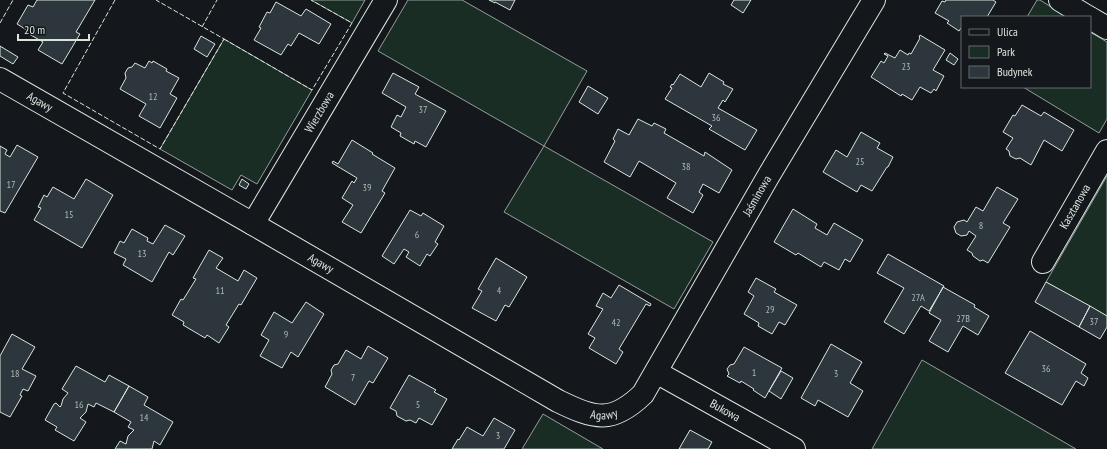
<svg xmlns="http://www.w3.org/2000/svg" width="1107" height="449" viewBox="0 0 1107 449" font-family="'PT Sans Narrow',sans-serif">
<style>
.green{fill:#1a2d24;stroke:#939e99}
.building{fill:#2c363c;stroke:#d8e6dc}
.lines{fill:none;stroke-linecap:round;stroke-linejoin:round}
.minor-casing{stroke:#d8e6dc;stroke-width:24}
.minor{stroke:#14181c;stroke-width:22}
.fence{stroke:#d8e6dc;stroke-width:1;stroke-dasharray:5 2;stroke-linecap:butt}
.labels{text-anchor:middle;stroke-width:3;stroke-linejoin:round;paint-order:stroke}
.number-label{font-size:10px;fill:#adbab4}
.street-label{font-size:12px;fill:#d8e6dc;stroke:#14181c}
</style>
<rect width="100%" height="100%" fill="#14181c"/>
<!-- green -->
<path class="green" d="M 311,0 L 365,0 L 352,23 Z
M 408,0 L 462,0 L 587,71 L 544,146 L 713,242 L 674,309 L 504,212 L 544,146 L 378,51 Z
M 1037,0 L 1040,0 L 1067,17 L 1027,17 Z
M 1090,32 L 1107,42 L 1107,119 L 1099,133 L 1023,87 L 1090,87 Z
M 224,39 L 312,90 L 257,184 L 241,175 L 232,190 L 160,149 Z
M 1107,176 L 1107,316 L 1046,282 Z
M 922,360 L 1076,449 L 872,449 Z
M 543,414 L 603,449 L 522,449 Z"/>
<!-- building -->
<path class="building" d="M 37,0 L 95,0 L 76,32 L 80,34 L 62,64 L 38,50 L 43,42 L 29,34 L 30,32 L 17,24 L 28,5 L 33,7 Z
M 489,0 L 515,0 L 510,10 L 495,2 L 495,3 Z
M 734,0 L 751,0 L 743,13 L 731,5 Z
M 946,0 L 993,0 L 996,2 L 987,17 L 962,17 L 962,29 L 961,28 L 959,31 L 947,23 L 949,21 L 935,13 L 942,1 L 945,2 Z
M 276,2 L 301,16 L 306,9 L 331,24 L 319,44 L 299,33 L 291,46 L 288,44 L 281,55 L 254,40 L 261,28 L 259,27 L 267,12 L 270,13 Z
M 920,35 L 945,50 L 933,70 L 944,76 L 936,91 L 934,89 L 931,93 L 920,87 L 912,100 L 902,94 L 901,96 L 871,77 L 881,61 L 884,63 L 888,56 L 884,54 L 885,53 L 895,58 L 900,50 L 908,55 L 909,53 L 911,54 L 920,38 L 919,37 Z
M 201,36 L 215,44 L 207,57 L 194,49 Z
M 0,46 L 18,57 L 13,64 L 0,56 Z
M 950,53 L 958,59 L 954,65 L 946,60 Z
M 149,61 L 152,63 L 153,61 L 167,69 L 166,71 L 179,78 L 170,94 L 177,98 L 160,128 L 139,116 L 146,104 L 120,89 L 126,78 L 125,73 L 128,68 L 132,67 L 135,63 L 145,68 Z
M 393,73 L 419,87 L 415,94 L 446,111 L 426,147 L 415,141 L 414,144 L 400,136 L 401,133 L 391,127 L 397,115 L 401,117 L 406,107 L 382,93 Z
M 709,73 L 724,82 L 723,84 L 733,89 L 725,102 L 723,100 L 718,108 L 757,130 L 745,150 L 709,129 L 712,126 L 665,99 L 672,88 L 670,87 L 672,84 L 673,85 L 680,74 L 701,87 Z
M 588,86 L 608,98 L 598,114 L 579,102 Z
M 1022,105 L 1041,116 L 1044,112 L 1074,130 L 1062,151 L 1044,140 L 1031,165 L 1020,158 L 1016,159 L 1010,156 L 1009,151 L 1006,149 L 1013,138 L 1003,132 L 1013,115 L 1015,116 Z
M 638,119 L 652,126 L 654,123 L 666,129 L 664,133 L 704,156 L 705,152 L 732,170 L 719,193 L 703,184 L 699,192 L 703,195 L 693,213 L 667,198 L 676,183 L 639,161 L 630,177 L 604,162 L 615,141 L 613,139 L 618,129 L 629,135 Z
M 861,132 L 880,143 L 877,148 L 893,157 L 888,167 L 887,167 L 872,191 L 861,185 L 857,192 L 823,172 L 836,150 L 847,157 Z
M 352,140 L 373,153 L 372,154 L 395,168 L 382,191 L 385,193 L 361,233 L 342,222 L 353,205 L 342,198 L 352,181 L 354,183 L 357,178 L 332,163 L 333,161 L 338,164 Z
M 17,145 L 38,157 L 5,213 L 0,211 L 0,146 L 7,150 L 5,154 L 10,157 Z
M 86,179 L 113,195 L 82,248 L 34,220 L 41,208 L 38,207 L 44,195 L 47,197 L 53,187 L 74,199 Z
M 242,179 L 249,184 L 246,189 L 239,185 Z
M 997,187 L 1018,199 L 1003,223 L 1010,227 L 988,263 L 983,260 L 980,261 L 973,256 L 972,253 L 967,250 L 976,236 L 969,231 L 967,235 L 961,236 L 956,233 L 954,227 L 957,222 L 964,220 L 967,222 L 976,207 L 983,211 Z
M 793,209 L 817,224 L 815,228 L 827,235 L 834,223 L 863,240 L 850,262 L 845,259 L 839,270 L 824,262 L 821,267 L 798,253 L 796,255 L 774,242 Z
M 410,210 L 421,216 L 423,213 L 444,226 L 435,242 L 438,244 L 430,256 L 427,254 L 420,266 L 406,257 L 409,252 L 404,249 L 394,264 L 382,256 Z
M 165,225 L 185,236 L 173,255 L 169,252 L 152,282 L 123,265 L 126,259 L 114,253 L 120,241 L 124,243 L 132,229 L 148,238 L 147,241 L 153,244 Z
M 209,250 L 223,258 L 216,268 L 238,281 L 244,270 L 257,278 L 241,305 L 239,304 L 226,325 L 229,327 L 219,343 L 207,335 L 205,338 L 183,325 L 184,322 L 172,315 L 181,299 L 183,300 L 196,279 L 193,278 Z
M 888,254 L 944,286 L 929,311 L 921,306 L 904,334 L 884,322 L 904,288 L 877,273 Z
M 496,258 L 527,277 L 509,307 L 505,305 L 496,321 L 472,308 L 482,291 L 478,289 Z
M 756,278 L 776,289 L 774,292 L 797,305 L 785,325 L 779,322 L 772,334 L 758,326 L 759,323 L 744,314 L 754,296 L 748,292 Z
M 1046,282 L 1090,306 L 1079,327 L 1035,302 Z
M 619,285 L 651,304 L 650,306 L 646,304 L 619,349 L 623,352 L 616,364 L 589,348 L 595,338 L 588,334 L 603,309 L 596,306 L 603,293 L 611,298 Z
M 943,287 L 975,305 L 974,307 L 989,316 L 978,335 L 963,326 L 948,352 L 929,341 L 941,320 L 929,313 Z
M 306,302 L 324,314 L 298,357 L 291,352 L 282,368 L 260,356 L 269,340 L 261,335 L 274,312 L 292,323 Z
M 1090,306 L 1107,316 L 1107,327 L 1100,339 L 1079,327 Z
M 1030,331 L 1086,364 L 1081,373 L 1088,378 L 1084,386 L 1076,381 L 1062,405 L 1005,373 Z
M 12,334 L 35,347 L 22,369 L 36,376 L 28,391 L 23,389 L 20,395 L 22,396 L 10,417 L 0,412 L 0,356 Z
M 831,344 L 862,362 L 850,383 L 863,391 L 848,417 L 818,400 L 815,406 L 801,398 Z
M 368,346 L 388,358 L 373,383 L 369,381 L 355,405 L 325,387 L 332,374 L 331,370 L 334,365 L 338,364 L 346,350 L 361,359 Z
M 744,347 L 782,368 L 765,398 L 753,390 L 754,389 L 741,381 L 740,383 L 727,376 L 729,374 L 727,369 L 730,365 L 734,364 Z
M 76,366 L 105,382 L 109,375 L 129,386 L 114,412 L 96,403 L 94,407 L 88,404 L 86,412 L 80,418 L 86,422 L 74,441 L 55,430 L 57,427 L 45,420 L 54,404 L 56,403 L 60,407 L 61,406 L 63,399 L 68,393 L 62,389 Z
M 781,371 L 793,378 L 781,399 L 769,391 Z
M 409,375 L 436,390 L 434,392 L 447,399 L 432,425 L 419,418 L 416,423 L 410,420 L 406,421 L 397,416 L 396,411 L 390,408 Z
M 129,386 L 148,397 L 144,405 L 173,422 L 160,445 L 154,441 L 152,449 L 115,449 L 120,441 L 126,444 L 128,436 L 134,430 L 128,427 L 131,422 L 114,412 Z
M 494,418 L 515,430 L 504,449 L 452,449 L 458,439 L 459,440 L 467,427 L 483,436 Z
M 690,430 L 712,442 L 708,449 L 679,449 Z"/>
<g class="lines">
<!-- minor casing -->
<g class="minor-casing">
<g id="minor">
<path d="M 1060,0 L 1088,17"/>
<path d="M 1090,18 L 1107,28"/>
<path id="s1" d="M 0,79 L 253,224 L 558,401 C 595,419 612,424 643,394 L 769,175 L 874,0"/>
<path id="s2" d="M 253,224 L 386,0"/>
<path id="s3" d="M 1043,262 L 1107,151"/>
<path id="s4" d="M 656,372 L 794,449"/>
</g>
</g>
<!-- minor -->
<use href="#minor" class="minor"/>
<!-- fence -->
<path class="fence" d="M 115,0 L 63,93 L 160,149 L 224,39 L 156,0
M 0,23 L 13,0
M 202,27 L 217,0
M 224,39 L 312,90 L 352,23 L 311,0"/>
</g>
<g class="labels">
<!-- number labels -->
<g class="number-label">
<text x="906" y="70">23</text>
<text x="153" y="100">12</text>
<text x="423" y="113">37</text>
<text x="716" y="121">36</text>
<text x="860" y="165">25</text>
<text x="686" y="170">38</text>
<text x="11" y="188">17</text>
<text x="367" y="191">39</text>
<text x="69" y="218">15</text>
<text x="981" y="229">8</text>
<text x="417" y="238">6</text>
<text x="142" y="257">13</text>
<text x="220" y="294">11</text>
<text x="499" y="294">4</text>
<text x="918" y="301">27A</text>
<text x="770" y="313">29</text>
<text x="963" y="322">27B</text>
<text x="1094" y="325">37</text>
<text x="616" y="326">42</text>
<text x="286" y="338">9</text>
<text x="1046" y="372">36</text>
<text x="754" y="376">1</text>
<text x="15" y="377">18</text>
<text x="836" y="377">3</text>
<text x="353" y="381">7</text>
<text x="79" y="408">16</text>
<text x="418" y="408">5</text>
<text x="144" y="421">14</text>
<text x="498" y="439">3</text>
</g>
<!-- street labels -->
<g class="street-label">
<text dy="4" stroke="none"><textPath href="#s1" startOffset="46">Agawy</textPath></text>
<text dy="4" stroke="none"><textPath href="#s2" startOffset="130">Wierzbowa</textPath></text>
<text dy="4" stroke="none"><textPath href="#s1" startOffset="967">Jaśminowa</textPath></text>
<text dy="4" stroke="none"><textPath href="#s3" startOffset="64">Kasztanowa</textPath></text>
<text dy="4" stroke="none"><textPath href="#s1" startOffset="370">Agawy</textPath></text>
<text dy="4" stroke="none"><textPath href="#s4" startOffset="79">Bukowa</textPath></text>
<text dy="4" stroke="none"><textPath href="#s1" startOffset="693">Agawy</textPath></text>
</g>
</g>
<!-- legend -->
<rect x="961" y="16" width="130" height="72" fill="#14181c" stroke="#626a69"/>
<rect x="969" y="29" width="20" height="6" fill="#14181c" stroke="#626a69"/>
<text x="997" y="36" font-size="12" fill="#d8e6dc">Ulica</text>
<rect x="969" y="46" width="20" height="12" fill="#1a2d24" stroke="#626a69"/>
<text x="997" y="56" font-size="12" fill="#d8e6dc">Park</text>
<rect x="969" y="66" width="20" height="12" fill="#2c363c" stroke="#626a69"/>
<text x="997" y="76" font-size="12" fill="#d8e6dc">Budynek</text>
<!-- scale -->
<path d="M18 34v6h71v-6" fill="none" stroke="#d8e6dc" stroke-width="2"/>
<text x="24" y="34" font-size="12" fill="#d8e6dc" stroke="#14181c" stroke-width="3" paint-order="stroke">20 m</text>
</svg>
